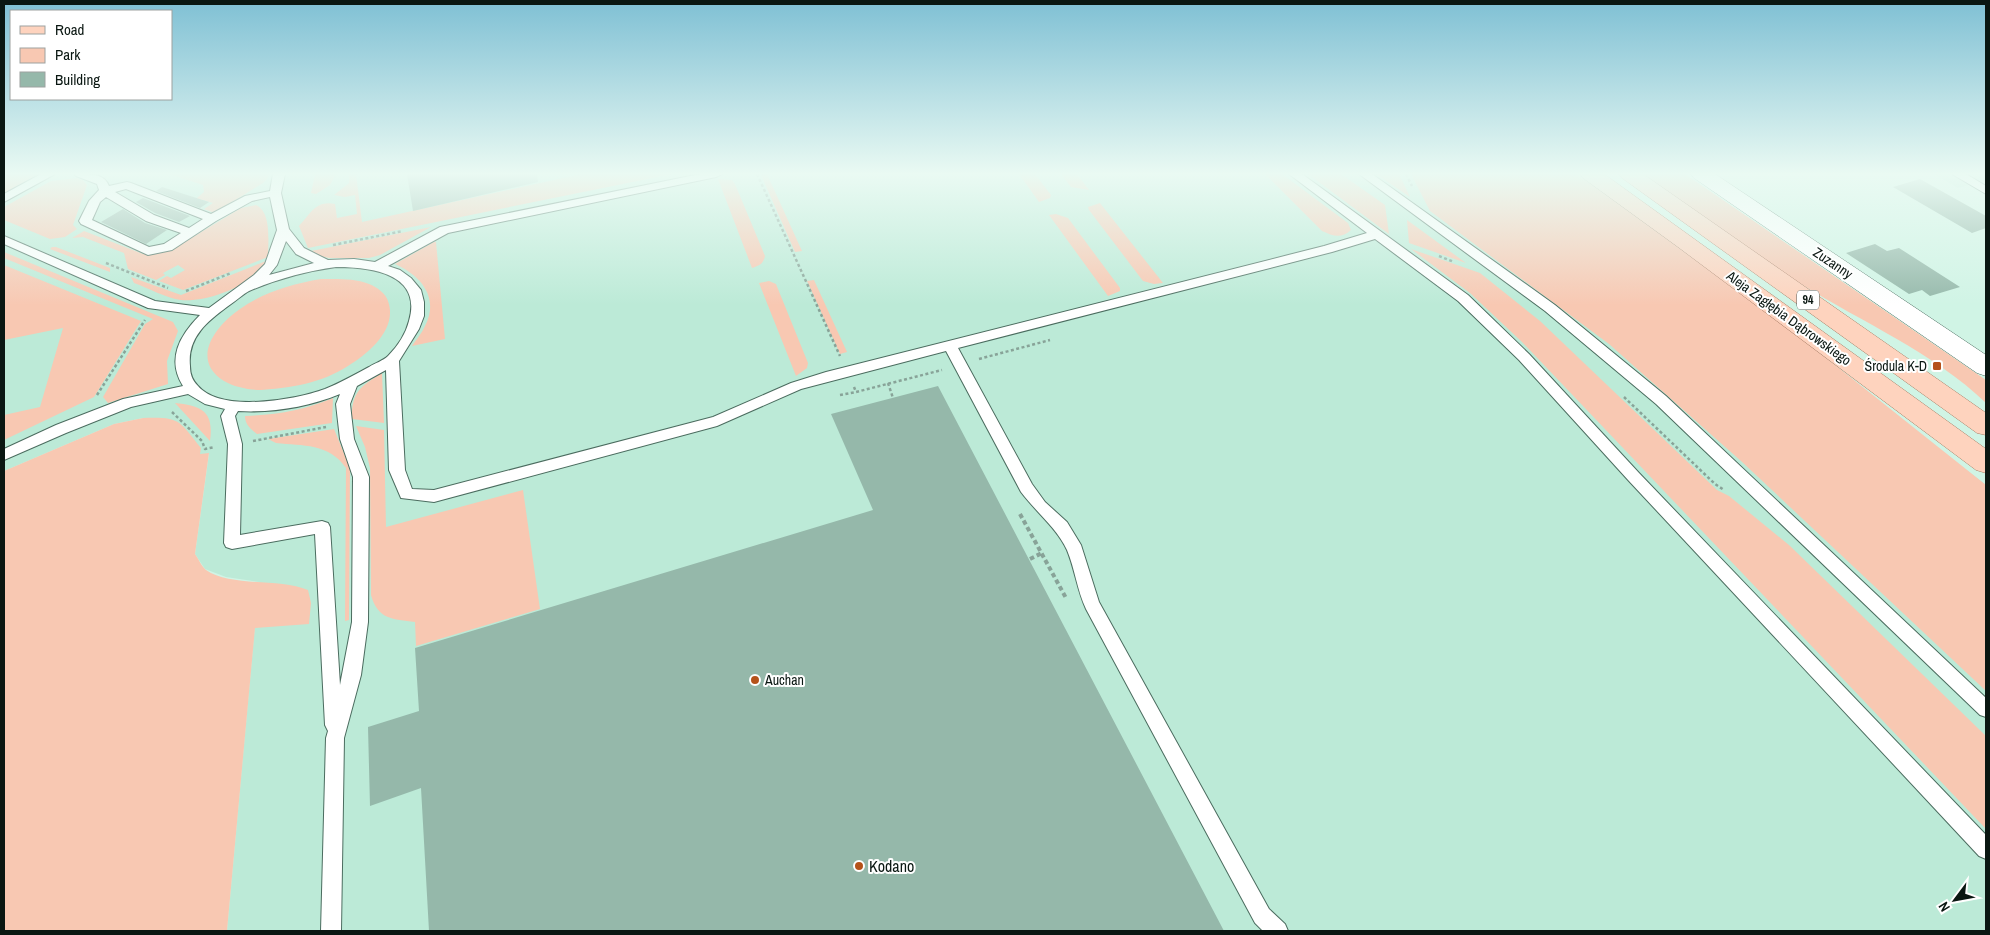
<svg xmlns="http://www.w3.org/2000/svg" width="1990" height="935" viewBox="0 0 1990 935" font-family="'Archivo Narrow',sans-serif">
<style>
.built{fill:#bcead7}
.green{fill:#f8c8b2}
.building{fill:#95b8aa}
.lines{fill:none;stroke-linecap:round;stroke-linejoin:round}
.service-casing{stroke:#4b6c5f;stroke-width:2}
.tertiary-casing{stroke:#4b6c5f;stroke-width:1}
.primary-casing{stroke:#a97e66;stroke-width:1}
.path-far1{stroke:#88a398;stroke-width:2.5;stroke-dasharray:3 2.5;stroke-linecap:butt}
.path{stroke:#88a398;stroke-width:4;stroke-dasharray:4.5 3;stroke-linecap:butt}
.service{fill:#fff;fill-rule:evenodd}
.tertiary{fill:#fff;fill-rule:evenodd}
.primary{fill:#fed3be;fill-rule:evenodd}
.poi-dot{fill:#b5521a;stroke:#fff;stroke-width:2}
.labels{text-anchor:middle;stroke-width:4;stroke-linejoin:round;paint-order:stroke}
.shield{fill:#fff;stroke:#545d59;stroke-width:1}
.shield-label{font-size:12px;font-weight:bold;fill:#0a1712}
.street-label{font-size:14px;fill:#0a1712;stroke:#fff}
.poi-label{font-size:14px;fill:#0a1712;stroke:#fff;text-anchor:end}
.near-poi-label{font-size:16px;fill:#0a1712;stroke:#fff;text-anchor:start}
</style>
<rect width="100%" height="100%" fill="#d0f4e5"/>
<!-- built -->
<path class="built" d="M 40,174 L 1577,174 L 1986,485 L 1986,931 L 227,931 L 259,582 L 226,577 L 205,569 L 195,554 L 209,454 L 199,454 L 143,418 L 114,424 L 4,471 L 4,194 Z
M 1934,174 L 1986,174 L 1986,180 L 1958,188 Z"/>
<!-- green -->
<path class="green" d="M 4,174 L 40,174 L 4,194 Z
M 169,174 L 269,174 L 267,179 L 263,183 L 218,211 L 212,212 L 204,209 L 213,203 L 203,200 L 191,203 L 204,192 L 203,185 Z
M 315,174 L 336,174 L 330,185 L 316,194 L 311,193 Z
M 349,174 L 356,174 L 362,222 L 581,174 L 672,174 L 308,248 L 299,226 C 311,213 316,200 335,204 L 337,218 L 357,214 L 355,195 L 345,197 L 334,195 L 349,183 Z
M 767,174 L 802,251 L 795,252 L 761,175 Z
M 1019,174 L 1035,174 L 1051,195 L 1050,198 L 1039,202 Z
M 1061,174 L 1077,174 L 1089,190 L 1071,187 Z
M 1265,174 L 1282,174 L 1348,223 L 1351,230 C 1341,239 1333,236 1322,231 Z
M 1308,174 L 1341,174 L 1385,205 L 1389,234 Z
M 1376,174 L 1399,174 L 1410,197 Z
M 1411,174 L 1577,174 L 1781,322 L 1986,485 L 1986,691 L 1741,461 L 1609,344 L 1430,211 Z
M 1641,174 L 1685,174 L 1986,380 L 1986,403 C 1933,352 1863,323 1801,284 C 1746,249 1695,209 1641,174 Z
M 77,178 L 83,180 L 87,185 L 73,225 L 77,229 L 65,237 L 50,239 L 4,220 L 4,207 L 51,181 Z
M 718,179 L 732,180 L 735,184 L 765,256 C 763,264 760,265 752,268 Z
M 1100,203 L 1163,283 L 1154,284 L 1143,281 L 1089,210 L 1088,207 Z
M 256,205 C 272,212 268,243 268,257 L 183,290 L 159,281 L 167,276 L 171,278 L 185,270 L 178,265 L 163,273 L 165,275 L 156,280 L 128,269 L 124,253 L 83,237 L 72,238 L 84,231 L 143,254 L 154,254 L 178,246 L 241,208 Z
M 1056,214 L 1068,218 L 1120,288 L 1120,291 L 1108,296 L 1049,215 Z
M 1407,220 L 1466,263 L 1409,243 Z
M 431,227 L 380,255 L 369,258 L 329,258 L 316,255 L 311,251 Z
M 434,242 L 436,242 L 445,339 L 412,346 C 416,340 422,333 425,326 C 440,297 420,275 395,264 Z
M 52,247 L 56,247 L 110,268 L 110,272 L 50,249 Z
M 1411,249 L 1480,273 L 1540,321 L 1717,490 L 1729,496 L 1789,545 L 1986,736 L 1986,829 L 1522,342 L 1470,293 Z
M 4,252 L 173,322 L 178,331 L 167,361 L 168,384 L 108,403 L 103,397 L 145,324 L 153,319 L 4,258 Z
M 266,261 C 256,285 205,303 181,300 C 166,298 148,288 134,283 L 131,277 L 181,295 Z
M 4,265 L 141,321 L 94,397 L 4,440 L 4,415 L 40,407 L 63,328 L 4,340 Z
M 321,279 C 337,279 354,278 369,284 C 377,287 386,294 388,301 C 398,329 369,353 348,366 C 322,383 290,388 261,390 C 249,390 234,387 224,381 C 190,360 215,326 240,309 C 264,292 292,284 321,279 Z
M 814,280 L 847,352 L 840,354 L 807,281 Z
M 769,281 L 776,284 L 808,363 L 807,368 L 796,376 L 759,283 Z
M 382,373 L 384,423 L 352,419 C 351,392 361,386 382,373 Z
M 333,398 L 332,423 L 257,434 C 251,429 245,425 245,416 C 276,415 305,410 333,398 Z
M 175,403 C 203,406 214,412 210,441 Z
M 143,418 C 181,417 178,420 201,448 L 200,454 L 209,453 L 195,554 C 198,558 202,567 206,570 C 230,587 279,578 308,590 L 311,603 L 309,624 L 255,628 L 227,931 L 4,931 L 4,471 L 114,424 Z
M 356,426 L 384,430 L 386,527 L 523,490 L 540,609 L 416,646 L 415,622 C 393,619 378,620 371,595 L 370,468 L 365,447 Z
M 334,429 L 350,468 L 349,620 L 345,621 L 346,468 C 329,443 303,446 276,443 L 268,439 Z"/>
<!-- building -->
<path class="building" d="M 407,174 L 537,174 L 538,182 L 413,211 Z
M 1920,179 L 1986,216 L 1986,228 L 1972,233 L 1893,187 Z
M 162,187 L 209,202 L 200,208 L 156,191 Z
M 143,198 L 190,216 L 179,222 L 155,213 L 136,202 Z
M 123,209 L 145,223 L 167,230 L 146,244 L 101,222 Z
M 1875,244 L 1887,251 L 1899,248 L 1960,287 L 1930,296 L 1922,290 L 1909,294 L 1846,253 Z
M 938,386 L 1224,931 L 429,931 L 421,788 L 370,806 L 368,727 L 419,711 L 415,648 L 873,510 L 831,414 Z"/>
<g class="lines">
<!-- service casing -->
<g class="service-casing">
<path id="service" d="M 41,174 L 55,174 L 4,202 L 4,194 Z
M 74,174 C 87,174 104,172 109,186 L 127,182 L 131,183 L 211,214 L 245,196 L 270,191 L 273,174 L 285,174 L 281,193 L 289,229 L 304,248 L 328,260 L 354,259 L 375,262 L 440,227 L 700,174 L 722,174 L 716,177 L 448,233 L 388,266 L 400,270 L 411,278 L 421,290 L 424,302 L 424,316 L 419,329 L 399,361 L 405,470 L 412,489 L 434,490 L 713,417 L 791,383 L 826,372 L 1324,246 L 1367,233 L 1289,174 L 1302,174 L 1468,295 L 1529,354 L 1639,473 L 1986,835 L 1986,859 L 1979,856 L 1629,481 L 1519,360 L 1458,301 L 1375,239 L 1332,252 L 958,348 L 1032,484 L 1045,502 L 1067,522 L 1081,545 L 1099,602 L 1269,909 L 1285,924 L 1288,931 L 1263,931 L 1255,923 L 1086,609 C 1077,590 1075,569 1067,550 C 1057,528 1035,511 1021,492 L 946,351 L 801,389 L 717,426 L 434,502 L 401,498 L 389,470 L 386,370 L 357,386 L 350,404 L 354,439 L 369,477 L 368,622 L 361,675 L 344,738 L 341,931 L 321,931 L 326,738 L 328,731 L 325,725 L 315,534 L 232,549 L 226,547 L 224,543 L 228,444 L 221,416 L 225,409 L 205,404 L 188,394 L 131,407 L 66,433 L 4,460 L 4,449 L 56,425 L 123,399 L 183,386 C 166,359 180,335 200,315 L 148,308 L 4,244 L 4,236 L 155,301 L 209,308 L 254,275 L 265,264 L 277,230 L 270,197 L 252,201 L 216,221 L 172,250 L 148,255 L 81,224 L 79,221 L 89,201 L 99,190 L 97,184 L 76,176 ZM 126,189 L 203,219 L 189,228 L 154,215 L 115,192 ZM 106,197 L 146,221 L 181,233 L 164,244 L 149,247 L 92,220 L 100,202 ZM 286,241 L 296,254 L 314,263 L 269,275 L 277,265 ZM 336,267 C 370,267 423,273 409,321 C 406,333 398,346 388,356 C 383,361 375,363 369,367 C 354,375 340,383 325,389 C 295,400 221,413 198,386 C 192,380 190,374 190,366 C 187,336 209,320 231,304 C 237,300 243,294 249,291 C 277,279 307,271 336,267 ZM 340,394 L 336,404 L 340,439 L 353,477 L 352,622 L 340,685 L 330,527 L 328,523 L 322,521 L 240,535 L 242,444 L 235,416 L 238,411 C 272,413 308,407 340,394 Z
M 1359,174 L 1372,174 L 1555,305 L 1666,396 L 1986,698 L 1986,717 L 1980,715 L 1656,404 L 1545,311 Z
M 1952,174 L 1966,174 L 1986,186 L 1986,194 Z"/>
</g>
<!-- tertiary casing -->
<g class="tertiary-casing">
<path id="tertiary" d="M 1691,174 L 1715,174 L 1986,355 L 1986,376 L 1977,373 L 1694,178 Z"/>
</g>
<!-- primary casing -->
<g class="primary-casing">
<path id="primary" d="M 1580,174 L 1604,174 L 1986,449 L 1986,473 L 1976,470 L 1678,247 L 1583,178 Z
M 1619,174 L 1643,174 L 1986,413 L 1986,435 L 1977,433 L 1622,178 Z"/>
</g>
<!-- path-far1 -->
<path class="path-far1" d="M 757,174 L 840,356
M 1406,174 L 1412,186
M 333,245 L 403,231
M 1439,256 L 1454,262
M 106,263 L 168,288
M 186,291 L 231,273
M 979,359 L 1050,340
M 888,383 L 893,398
M 854,387 L 856,392 L 942,370
M 97,395 L 145,320
M 840,395 L 856,392
M 1624,397 L 1715,484 L 1724,490
M 172,412 L 202,441 L 205,449 L 215,447
M 253,441 L 326,427"/>
<!-- path -->
<path class="path" d="M 1020,514 L 1066,598
M 1030,559 L 1042,553"/>
<!-- service -->
<use href="#service" class="service"/>
<!-- tertiary -->
<use href="#tertiary" class="tertiary"/>
<!-- primary -->
<use href="#primary" class="primary"/>
</g>
<!-- sky -->
<linearGradient id="sky" x2="0" y2="1"><stop stop-color="#7fc0d4"/><stop offset="0.57" stop-color="#eafaf3"/><stop offset="1" stop-color="#eafaf3" stop-opacity="0"/></linearGradient>
<rect width="1990" height="305" fill="url(#sky)"/>
<!-- markers -->
<g class="poi-dot">
<rect x="1932" y="361" width="10" height="10" rx="2.5"/>
<circle cx="755" cy="680" r="5"/>
<circle cx="859" cy="866" r="5"/>
</g>
<g class="labels">
<!-- shield labels -->
<rect class="shield" x="1797" y="290.5" width="22" height="19" rx="4"/>
<g class="shield-label">
<text x="1808" y="304">94</text>
</g>
<!-- street labels -->
<g class="street-label">
<text transform="translate(1833 263) rotate(34)" y="5">Zuzanny</text>
<text transform="translate(1789 318) rotate(36)" y="5">Aleja Zagłębia Dąbrowskiego</text>
</g>
<!-- poi labels -->
<g class="poi-label">
<text x="1927" y="371">Środula K-D</text>
<text x="765" y="685" text-anchor="start">Auchan</text>
</g>
<!-- near-poi labels -->
<g class="near-poi-label">
<text x="869" y="872">Kodano</text>
</g>
</g>
<!-- border -->
<rect width="1990" height="935" fill="none" stroke="#0a1712" stroke-width="10"/>
<!-- legend -->
<rect x="10" y="10" width="162" height="90" fill="#ffffff" stroke="#9da2a0"/>
<rect x="20" y="26" width="25" height="8" fill="#fed3be" stroke="#9da2a0"/>
<text x="55" y="35" font-size="15" fill="#0a1712">Road</text>
<rect x="20" y="48" width="25" height="15" fill="#f8c8b2" stroke="#9da2a0"/>
<text x="55" y="60" font-size="15" fill="#0a1712">Park</text>
<rect x="20" y="72" width="25" height="15" fill="#95b8aa" stroke="#9da2a0"/>
<text x="55" y="85" font-size="15" fill="#0a1712">Building</text>
<!-- north arrow -->
<g transform="translate(1955 900) rotate(238)" stroke="#ffffff" stroke-width="4" paint-order="stroke">
<path d="M0-4L9 19L0 12L-9 19Z" fill="#0a1712"/>
<text y="-8" font-size="14" font-weight="bold" text-anchor="middle" fill="#0a1712">N</text>
</g>
</svg>
